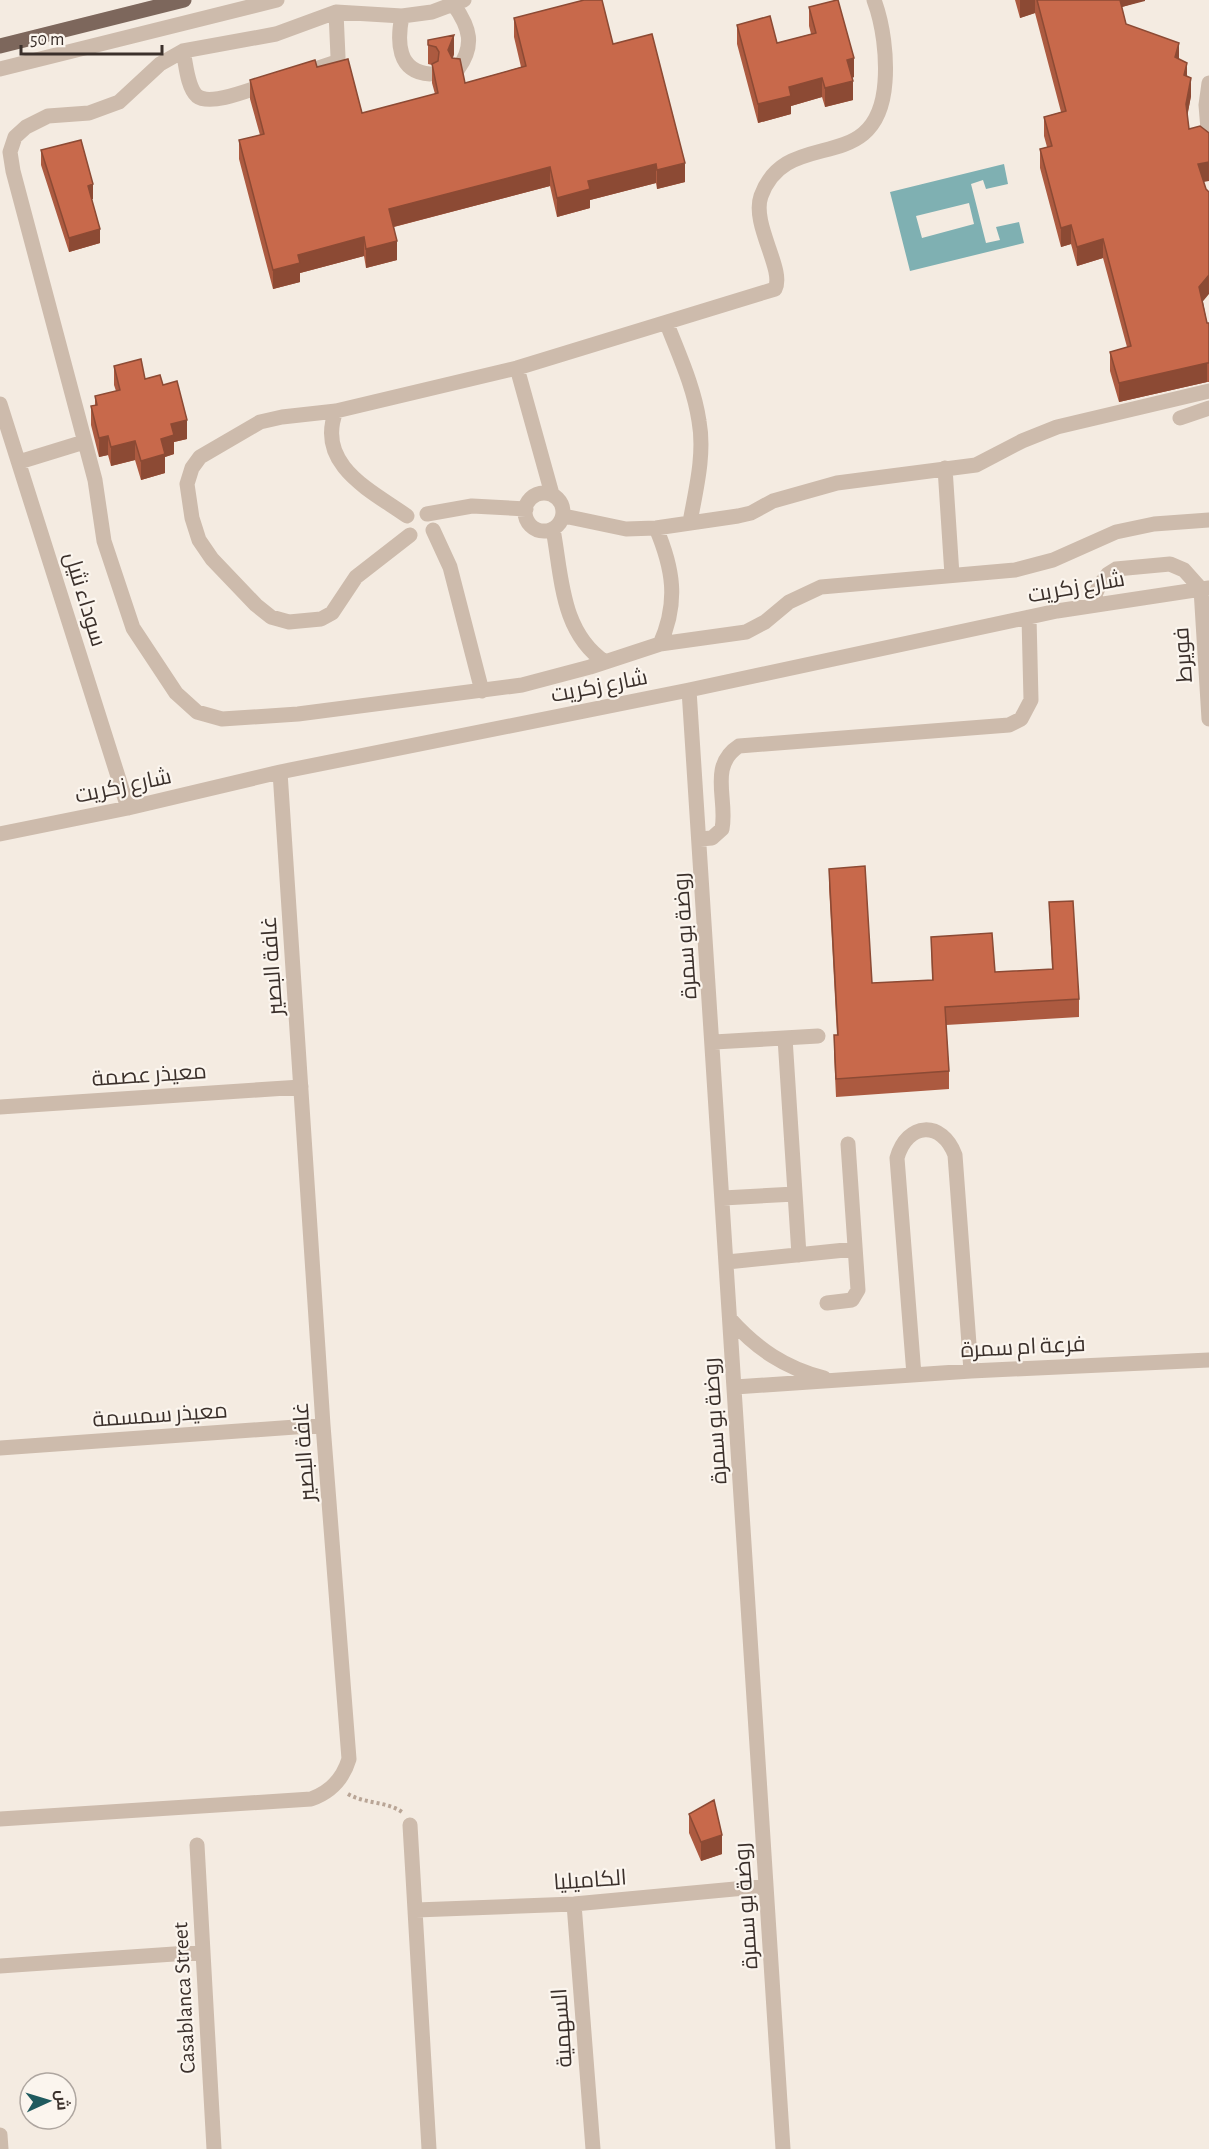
<svg xmlns="http://www.w3.org/2000/svg" width="1209" height="2149" viewBox="0 0 1209 2149" font-family="'Alegreya Sans',Cairo,sans-serif">
<style>
.water{fill:#7fb0b2;fill-rule:evenodd}
.lines{fill:none;stroke-linecap:round;stroke-linejoin:round}
.path{stroke:#b9a596;stroke-width:4;stroke-dasharray:3 3;stroke-linecap:butt}
.minor{stroke:#cdbbac;stroke-width:15}
.major{stroke:#7d675c;stroke-width:15}
.wall{fill:#ac5a40}
.shaded-wall{fill:#8c4a34}
.building{fill:#c8694b;stroke:#8c4a34;stroke-width:1.5}
.labels{text-anchor:middle;stroke-width:4.5;stroke-linejoin:round;paint-order:stroke}
.street-label{font-size:22px;fill:#3b302b;stroke:#fbf5ee}
</style>
<rect width="100%" height="100%" fill="#f4ebe1"/>
<!-- water -->
<path class="water" d="M 1004,164 L 1008,184 L 986,189 L 983,180 L 971,184 L 986,243 L 1000,240 L 996,227 L 1019,222 L 1024,243 L 910,271 L 890,192 ZM 969,203 L 974,224 L 922,238 L 916,216 Z"/>
<g class="lines">
<!-- path -->
<path class="path" d="M 348,1794 C 365,1804 386,1801 402,1812"/>
<!-- minor -->
<path class="minor" d="M 464,0 L 432,12 L 402,16 L 336,12 L 276,34 L 183,51 L 160,64 L 119,102 L 89,113 L 48,116 L 26,127 L 15,137 L 10,152 L 13,171 L 95,480 L 104,541 L 133,628 L 176,693 L 197,712 L 222,719 L 298,714 L 522,685 L 590,667 L 660,644 L 746,632 L 765,622 L 789,602 L 821,587 L 1015,570 L 1053,560 L 1116,532 L 1154,524 L 1209,520
M 454,5 C 470,28 475,45 458,69
M 402,16 C 397,41 397,72 430,74
M 183,51 C 186,63 187,87 197,96 C 211,107 254,88 270,83
M 0,69 L 277,0
M 315,69 L 336,62 L 338,57 L 336,12
M 1209,83 L 1206,105 L 1209,142
M 667,324 C 679,355 694,387 699,421 C 705,454 696,489 690,522
M 517,368 L 552,494
M 0,404 L 128,808
M 336,411 C 315,465 372,491 407,516
M 1180,418 L 1209,408
M 19,462 L 84,442
M 945,468 L 952,575
M525 512a19 19 0 1 1 38 0a19 19 0 1 1-38 0Z
M 427,514 L 472,506 L 526,509
M 564,516 L 626,529 L 656,528 L 738,516 L 751,513 L 773,501 L 837,483 L 976,465 L 1022,441 L 1057,427 L 1209,391
M 656,528 C 673,568 679,602 660,644
M 553,529 C 562,578 561,632 605,662
M 433,530 L 450,567 L 482,691
M 410,535 L 356,577 L 332,613 L 321,619 L 289,622 L 271,617 L 256,605 L 212,559 L 199,540 L 192,518 L 187,484 L 192,468 L 200,457 L 260,422 L 282,417 L 336,411 L 517,368 L 775,289 C 785,270 751,224 761,196 C 787,124 878,180 885,82 C 887,56 883,24 874,0
M 1091,604 L 1099,586 L 1108,574 L 1116,569 L 1170,564 L 1184,570 L 1201,589 L 1209,719
M 689,690 L 783,2149
M 0,834 L 128,808 L 280,772 L 689,690 L 1057,611 L 1209,588
M 700,839 L 712,838 L 722,829 C 728,800 708,766 739,746 L 1009,725 L 1021,719 L 1031,700 L 1029,617
M 785,1038 L 799,1255
M 714,1042 L 818,1036
M 0,1107 L 301,1087
M 723,1198 L 795,1194
M 727,1262 L 855,1249
M 827,1303 L 852,1300 L 858,1290 L 848,1144
M 730,1319 C 757,1349 785,1368 824,1378
M 914,1375 L 897,1158 C 907,1122 942,1120 955,1155 L 971,1371
M 735,1387 L 971,1371 L 1209,1360
M 0,1448 L 323,1425
M 0,1819 L 311,1799 C 331,1792 343,1779 349,1759 L 323,1425 L 280,772
M 410,1825 L 429,2149
M 197,1845 L 214,2149
M 574,1904 L 593,2149
M 416,1910 L 574,1904 L 766,1886
M 0,1966 L 203,1952
M 0,2135 L 1,2149"/>
<!-- major -->
<path class="major" d="M 0,46 L 184,0"/>
</g>
<!-- wall -->
<path class="wall" d="M 1015,0 L 1145,0 L 1122,7 L 1126,24 L 1179,59 L 1187,76 L 1191,96 L 1187,116 L 1189,129 L 1204,182 L 1203,302 L 1207,323 L 1209,323 L 1209,382 L 1207,382 L 1119,402 L 1110,371 L 1110,352 L 1127,347 L 1103,258 L 1077,266 L 1071,244 L 1061,247 L 1040,168 L 1040,149 L 1047,147 L 1044,136 L 1044,117 L 1061,112 L 1035,13 L 1020,18 Z
M 809,7 L 854,77 L 852,78 L 853,100 L 825,107 L 822,97 L 791,106 L 791,114 L 758,123 L 737,44 L 737,25 L 777,43 L 811,34 L 809,26 Z
M 514,18 L 613,44 L 685,182 L 657,189 L 656,183 L 590,200 L 590,208 L 557,217 L 550,186 L 394,227 L 397,260 L 366,268 L 364,256 L 300,273 L 300,282 L 273,289 L 239,159 L 239,140 L 260,135 L 250,99 L 250,80 L 317,67 L 362,113 L 435,94 L 432,83 L 432,65 L 428,64 L 428,40 L 454,54 L 453,58 L 465,83 L 521,67 L 514,37 Z
M 41,150 L 93,199 L 92,199 L 100,243 L 69,252 L 41,165 Z
M 114,366 L 163,385 L 187,439 L 174,442 L 174,454 L 165,457 L 165,473 L 141,480 L 135,460 L 111,466 L 108,455 L 99,457 L 91,425 L 91,406 L 95,405 L 95,396 L 116,391 L 114,385 Z
M 829,869 L 872,983 L 932,980 L 931,937 L 995,972 L 1052,969 L 1049,902 L 1079,999 L 1079,1017 L 946,1025 L 949,1071 L 949,1089 L 836,1097 L 834,1053 L 834,1035 L 837,1035 L 829,886 Z
M 689,1814 L 722,1854 L 701,1861 L 689,1833 Z"/>
<!-- shaded-wall -->
<path class="shaded-wall" d="M 1020,0 L 1035,0 L 1035,13 L 1020,18 Z
M 1118,0 L 1145,0 L 1145,1 L 1118,8 Z
M 454,35 L 454,54 L 448,69 L 448,50 Z
M 1179,43 L 1179,62 L 1175,57 Z
M 854,58 L 854,77 L 847,79 L 847,60 Z
M 1187,63 L 1187,82 L 1184,75 Z
M 822,78 L 822,97 L 791,106 L 791,114 L 758,123 L 758,104 L 789,87 Z
M 1191,78 L 1191,96 L 1186,123 L 1186,104 Z
M 853,81 L 853,100 L 825,107 L 825,88 Z
M 1209,162 L 1209,181 L 1198,183 L 1198,164 Z
M 685,163 L 685,182 L 657,189 L 657,170 Z
M 656,164 L 656,183 L 590,200 L 590,208 L 557,217 L 557,198 L 588,181 Z
M 550,167 L 550,186 L 389,228 L 389,209 Z
M 93,184 L 93,199 L 88,200 L 88,186 Z
M 1071,225 L 1071,244 L 1061,247 L 1061,228 Z
M 100,229 L 100,243 L 69,252 L 69,238 Z
M 364,237 L 364,256 L 300,273 L 300,282 L 273,289 L 273,270 L 298,255 Z
M 1103,239 L 1103,258 L 1077,266 L 1077,247 Z
M 397,241 L 397,260 L 366,268 L 366,249 Z
M 1209,275 L 1209,294 L 1199,306 L 1199,287 Z
M 1207,363 L 1207,382 L 1119,402 L 1119,383 Z
M 187,420 L 187,439 L 174,442 L 174,454 L 165,457 L 165,473 L 141,480 L 141,461 L 161,439 L 171,424 Z
M 108,436 L 108,455 L 99,457 L 99,438 Z
M 135,441 L 135,460 L 111,466 L 111,447 Z
M 722,1835 L 722,1854 L 701,1861 L 701,1842 Z"/>
<!-- building -->
<path class="building" d="M 584,0 L 602,0 L 613,44 L 652,34 L 685,163 L 657,170 L 656,164 L 588,181 L 590,189 L 557,198 L 550,167 L 389,209 L 397,241 L 366,249 L 364,237 L 298,255 L 300,263 L 273,270 L 239,140 L 264,134 L 250,80 L 315,60 L 317,67 L 348,59 L 362,113 L 438,93 L 432,64 L 438,61 L 439,52 L 436,47 L 428,45 L 428,40 L 454,35 L 448,50 L 452,58 L 460,59 L 465,83 L 526,66 L 514,18 Z
M 837,0 L 838,0 L 854,58 L 847,60 L 853,81 L 825,88 L 822,78 L 789,87 L 791,96 L 758,104 L 737,25 L 770,16 L 777,43 L 816,33 L 809,7 Z
M 1037,0 L 1120,0 L 1126,24 L 1179,43 L 1175,57 L 1187,63 L 1184,75 L 1191,78 L 1186,104 L 1189,129 L 1200,126 L 1209,133 L 1209,162 L 1198,164 L 1206,189 L 1209,192 L 1209,275 L 1199,287 L 1207,323 L 1209,323 L 1209,363 L 1207,363 L 1119,383 L 1110,352 L 1131,346 L 1103,239 L 1077,247 L 1071,225 L 1061,228 L 1040,149 L 1052,146 L 1044,117 L 1066,111 Z
M 81,140 L 93,184 L 88,186 L 100,229 L 69,238 L 41,150 Z
M 141,359 L 145,379 L 160,375 L 163,385 L 177,381 L 187,420 L 171,424 L 174,435 L 161,439 L 165,454 L 141,461 L 135,441 L 111,447 L 108,436 L 99,438 L 91,406 L 97,405 L 95,396 L 120,390 L 114,366 Z
M 865,866 L 872,983 L 933,980 L 931,937 L 992,933 L 995,972 L 1053,969 L 1049,902 L 1073,901 L 1079,999 L 945,1007 L 949,1071 L 836,1079 L 834,1035 L 838,1035 L 829,869 Z
M 714,1800 L 722,1835 L 701,1842 L 689,1814 Z"/>
<g class="labels">
<!-- street labels -->
<g class="street-label">
<text transform="translate(1076 586) rotate(-10)" y="8">شارع زكريت</text>
<text transform="translate(86 599) rotate(73)" y="8">سوداء نثيل</text>
<text transform="translate(1182 655) rotate(-94)" y="8">فويرط</text>
<text transform="translate(599 685) rotate(-11)" y="8">شارع زكريت</text>
<text transform="translate(123 785) rotate(-12)" y="8">شارع زكريت</text>
<text transform="translate(684 936) rotate(-94)" y="8">روضة بو سمرة</text>
<text transform="translate(271 966) rotate(-94)" y="8">غافة البصير</text>
<text transform="translate(149 1074) rotate(-4)" y="8">معيذر عصمة</text>
<text transform="translate(1023 1346) rotate(-3)" y="8">فرعة ام سمرة</text>
<text transform="translate(160 1414) rotate(-4)" y="8">معيذر سمسمة</text>
<text transform="translate(714 1421) rotate(-94)" y="8">روضة بو سمرة</text>
<text transform="translate(303 1452) rotate(-94)" y="8">غافة البصير</text>
<text transform="translate(590 1879) rotate(-4)" y="8">الكاميليا</text>
<text transform="translate(745 1906) rotate(-94)" y="8">روضة بو سمرة</text>
<text transform="translate(183 1998) rotate(-93)" y="8">Casablanca Street</text>
<text transform="translate(561 2028) rotate(-94)" y="8">السهمية</text>
</g>
</g>
<!-- north arrow -->
<g transform="translate(48 2101) rotate(86)"><circle r="28" fill="#fbf5ee" stroke="#aea6a0" stroke-width="1.5"/>
<path d="M0-4.5L10 22L0 15L-10 22Z" fill="#1f5a5e"/>
<text y="-9" font-size="16" font-weight="bold" text-anchor="middle" fill="#3b302b">ش</text>
</g>
<!-- scale -->
<path d="M21 45v9h141v-9" fill="none" stroke="#3b302b" stroke-width="3"/>
<text x="30" y="45" font-size="18" fill="#3b302b" stroke="#fbf5ee" stroke-width="4.5" paint-order="stroke">50 m</text>
</svg>
